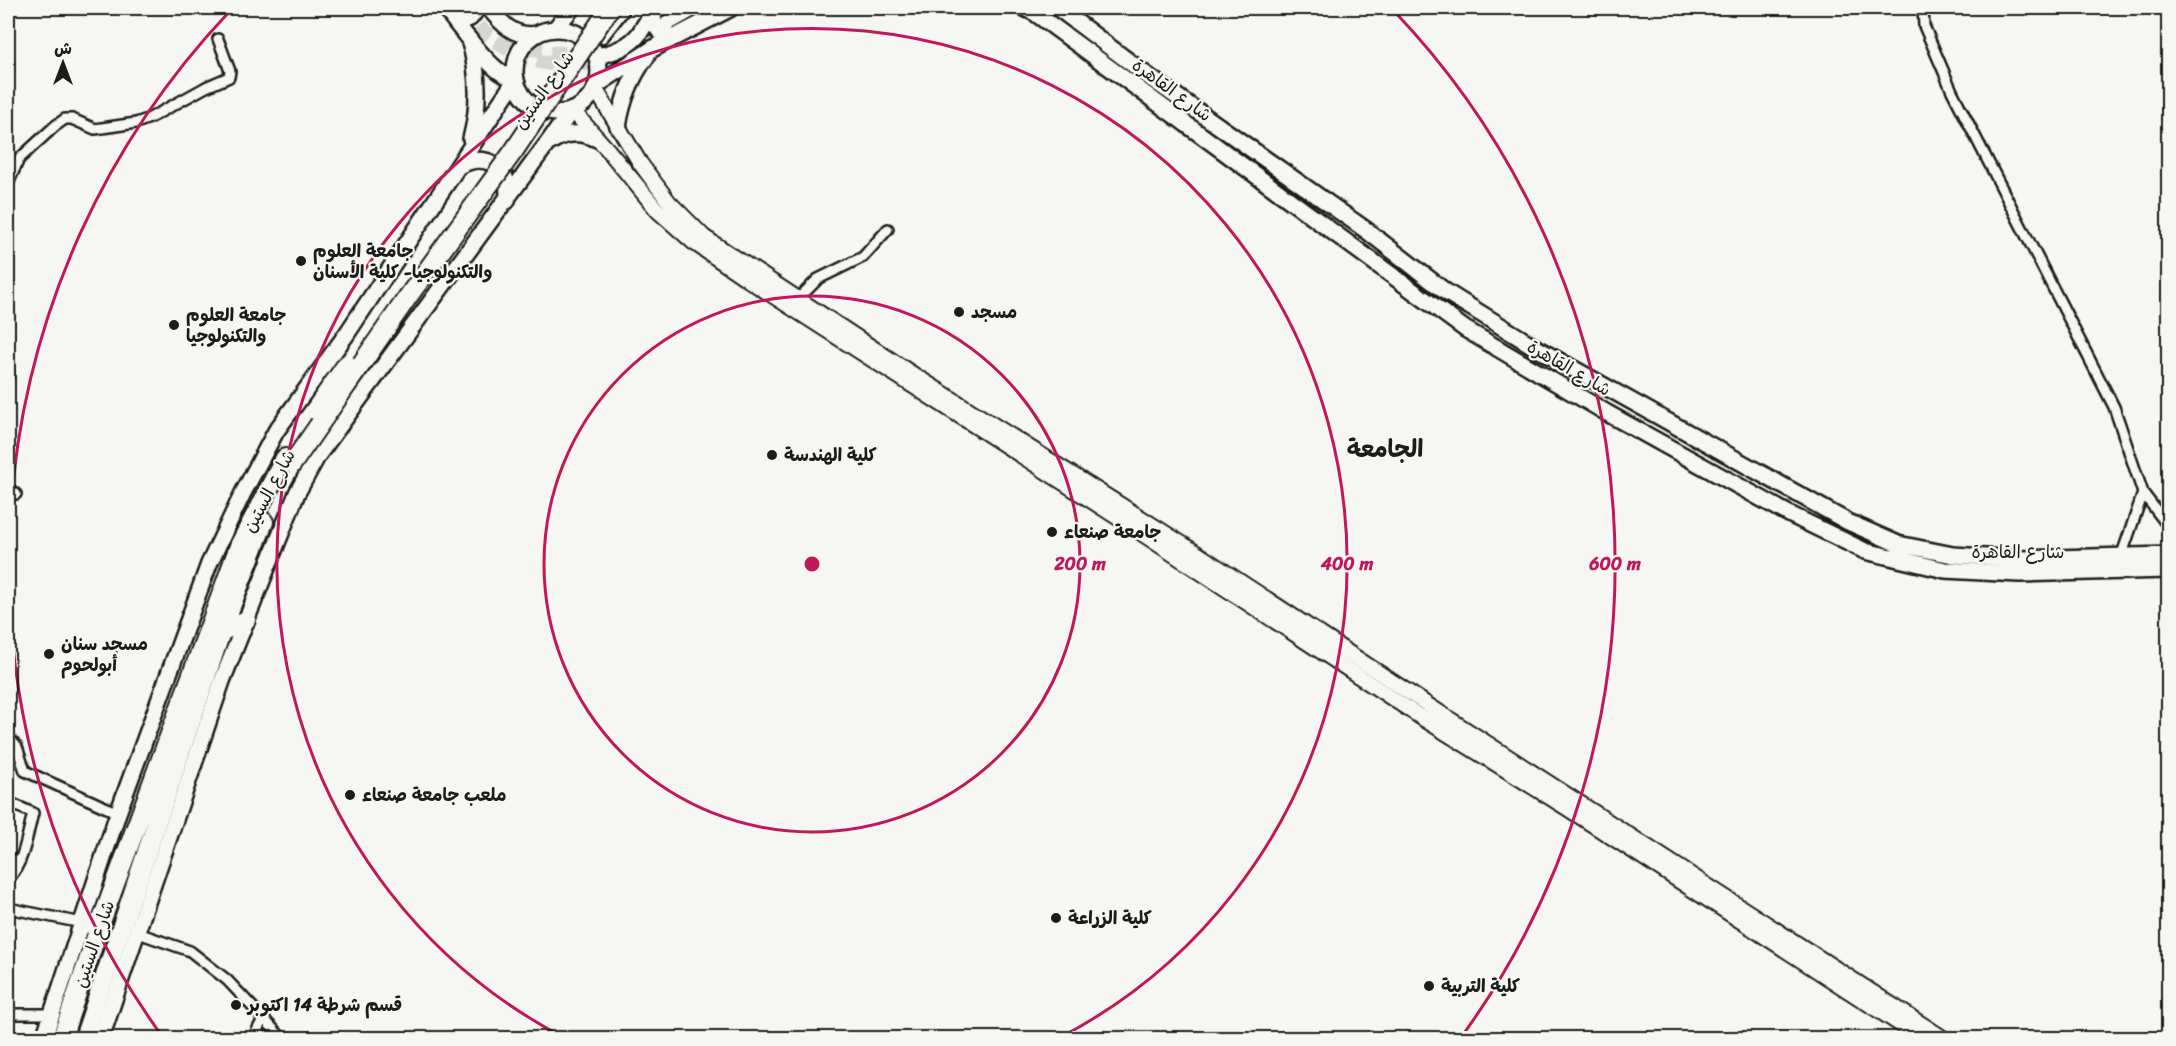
<svg xmlns="http://www.w3.org/2000/svg" width="2176" height="1046" viewBox="0 0 2176 1046" font-family="Sriracha,'Playpen Sans Arabic',sans-serif">
<style>
.lines{fill:none;stroke-linecap:round;stroke-linejoin:round}
.primary-tunnel{stroke:#d5d5d2;stroke-width:15;stroke-dasharray:15 8;stroke-linecap:butt}
.street-casing{stroke:#1c1c1c;stroke-width:14}
.secondary-casing{stroke:#1c1c1c;stroke-width:18}
.primary-casing{stroke:#1c1c1c;stroke-width:20}
.highway-casing{stroke:#1c1c1c;stroke-width:22}
.street{stroke:#f6f6f2;stroke-width:9}
.secondary{stroke:#f6f6f2;stroke-width:14}
.primary{stroke:#f6f6f2;stroke-width:15}
.highway{stroke:#f6f6f2;stroke-width:18}
.highway-bridge-casing{stroke:#1c1c1c;stroke-width:22;stroke-linecap:butt}
.highway-bridge{stroke:#f6f6f2;stroke-width:18}
.ring{fill:none;stroke:#c2185b;stroke-width:3}
.poi-dot{fill:#1c1c1c;stroke:#f6f6f2;stroke-width:2}
.labels{text-anchor:middle;stroke-width:4.5;stroke-linejoin:round;paint-order:stroke}
.street-label{font-size:18px;fill:#1c1c1c;stroke:#f6f6f2}
.poi-label{font-size:18px;font-weight:bold;fill:#1c1c1c;stroke:#f6f6f2;text-anchor:start}
.district-label{font-size:24px;font-weight:bold;fill:#1c1c1c;stroke:#f6f6f2}
.centre{fill:#c2185b;stroke:#f6f6f2;stroke-width:3}
.ring-label{font-size:18px;text-anchor:middle;font-weight:bold;fill:#c2185b;stroke:#f6f6f2;stroke-width:4.5;stroke-linejoin:round;paint-order:stroke}
</style>
<rect width="100%" height="100%" fill="#f6f6f2"/>
<filter id="ink" filterUnits="userSpaceOnUse"><feTurbulence type="fractalNoise" baseFrequency=".0167" numOctaves="2"/><feDisplacementMap in="SourceGraphic" scale="12" xChannelSelector="R" yChannelSelector="G"/><feConvolveMatrix kernelMatrix="1 2 1 2 8 2 1 2 1" color-interpolation-filters="sRGB"/></filter>
<g filter="url(#ink)">
<g class="lines">
<!-- primary-tunnel -->
<path class="primary-tunnel" d="M 463,9 C 498,56 556,78 612,57 C 632,49 650,36 667,23
M 507,38 C 532,52 559,56 588,52"/>
<!-- street casing -->
<g class="street-casing">
<path id="street" d="M 1923,8 L 1924,26 L 1952,91 L 2114,407 L 2143,493 L 2168,526
M 8,184 L 19,159 L 55,126 L 65,119 L 72,119 L 95,129 L 136,123 L 150,118 L 206,87 L 229,77 L 230,71 L 218,39
M 799,298 L 818,279 L 863,257 L 888,229
M 8,365 L 8,377
M 8,488 L 16,494
M 2121,557 L 2143,493
M 8,737 L 17,747 L 25,771 L 118,813
M 8,802 L 33,813 C 27,836 24,862 8,880
M 8,858 L 20,861
M 8,908 L 82,923
M 138,933 L 190,951 L 227,980 L 282,1038
M 8,1014 L 52,1014
M 253,1038 L 263,1019"/>
</g>
<!-- secondary casing -->
<g class="secondary-casing">
<path id="secondary" d="M 595,88 L 640,163 L 669,202 L 704,237 L 911,373 L 1192,550 L 1431,707 L 1943,1038
M 572,110 L 608,150 L 658,211 L 693,242 L 747,279 L 1123,521 L 1419,716 L 1567,808 L 1921,1038"/>
</g>
<!-- primary casing -->
<g class="primary-casing">
<path id="primary" d="M 445,8 C 457,24 485,63 502,73 C 506,76 510,76 515,76
M 461,8 L 463,9
M 489,8 C 502,24 514,38 537,34
M 1024,8 L 1035,13 L 1465,329 L 1607,413 L 1789,514 L 1865,551 L 1945,570 L 2019,574 L 2168,570
M 1058,8 L 1152,79 L 1366,230 L 1446,292 L 1538,349 L 1848,522 L 1898,544 L 1953,555 L 2018,559 L 2168,555
M 655,10 L 653,16 C 654,28 661,35 673,37
M 669,22 L 694,8
M 456,23 L 470,18 L 478,8
M 555,29 L 572,8
M515 71a42 42 0 1 1 84 0a42 42 0 1 1-84 0Z
M 601,35 L 622,8
M 469,39 C 479,72 480,105 471,139
M 597,56 C 612,53 629,47 639,34 C 646,24 649,15 659,8
M 597,85 L 652,49 L 731,8
M 618,127 C 622,101 631,77 647,56
M 549,143 C 564,132 581,131 597,139
M 459,166 C 487,150 513,169 507,201
M 44,1038 L 118,813 L 209,564 L 243,493 L 276,431 L 346,335 L 516,79
M 101,1038 L 222,681 L 297,493 L 318,455 L 572,110"/>
</g>
<!-- highway casing -->
<g class="highway-casing">
<path id="highway" d="M 221,632 L 246,620
M 82,923 L 100,925
M 62,1038 L 100,925 L 239,546 L 285,458
M 84,1038 L 221,632 L 264,522"/>
</g>
<!-- street -->
<use href="#street" class="street"/>
<!-- secondary -->
<use href="#secondary" class="secondary"/>
<!-- primary -->
<use href="#primary" class="primary"/>
<!-- highway -->
<use href="#highway" class="highway"/>
<!-- highway-bridge casing -->
<g class="highway-bridge-casing">
<path id="highway-bridge" d="M 315,410 L 347,364
M 292,464 L 407,298 L 513,152 L 610,8"/>
</g>
<!-- highway-bridge -->
<use href="#highway-bridge" class="highway-bridge"/>
</g>
</g>
<!-- distance rings -->
<g class="ring">
<circle cx="812" cy="564" r="268"/>
<path d="M561 1036A535 535 0 1 1 1063 1036"/>
<path d="M162 1036A803 803 0 0 1 230 11M1394 11A803 803 0 0 1 1462 1036"/>
</g>
<!-- markers -->
<g class="poi-dot">
<circle cx="301" cy="261" r="6"/>
<circle cx="959" cy="312" r="6"/>
<circle cx="174" cy="325" r="6"/>
<circle cx="772" cy="455" r="6"/>
<circle cx="1052" cy="532" r="6"/>
<circle cx="49" cy="654" r="6"/>
<circle cx="350" cy="795" r="6"/>
<circle cx="1056" cy="918" r="6"/>
<circle cx="1429" cy="986" r="6"/>
<circle cx="236" cy="1005" r="6"/>
</g>
<g class="labels">
<!-- street labels -->
<g class="street-label">
<text transform="translate(544 90) rotate(-55)" y="6">شارع الستين</text>
<text transform="translate(1172 90) rotate(36)" y="6">شارع القاهرة</text>
<text transform="translate(1569 368) rotate(30)" y="6">شارع القاهرة</text>
<text transform="translate(269 491) rotate(-62)" y="6">شارع الستين</text>
<text x="2018" y="558">شارع القاهرة</text>
<text transform="translate(94 944) rotate(-71)" y="6">شارع الستين</text>
</g>
<!-- poi labels -->
<g class="poi-label">
<text x="313" y="257">جامعة العلوم<tspan x="313" dy="21">والتكنولوجيا- كلية الأسنان</tspan></text>
<text x="971" y="318">مسجد</text>
<text x="186" y="321">جامعة العلوم<tspan x="186" dy="21">والتكنولوجيا</tspan></text>
<text x="784" y="461">كلية الهندسة</text>
<text x="1064" y="538">جامعة صنعاء</text>
<text x="61" y="650">مسجد سنان<tspan x="61" dy="21">أبولحوم</tspan></text>
<text x="362" y="801">ملعب جامعة صنعاء</text>
<text x="1068" y="924">كلية الزراعة</text>
<text x="1441" y="992">كلية التربية</text>
<text x="248" y="1011">قسم شرطة 14 اكتوبر</text>
</g>
<!-- district labels -->
<g class="district-label">
<text x="1385" y="457">الجامعة</text>
</g>
</g>
<circle cx="812" cy="564" r="9" class="centre"/>
<g class="ring-label">
<text x="1080" y="570">200 m</text>
<text x="1347" y="570">400 m</text>
<text x="1615" y="570">600 m</text>
</g>
<!-- margin -->
<rect width="2176" height="1046" fill="none" stroke="#f6f6f2" stroke-width="30"/>
<rect x="15" y="15" width="2146" height="1016" fill="none" stroke="#1c1c1c" stroke-width="2" filter="url(#ink)"/>
<!-- north arrow -->
<g transform="translate(63 63)" stroke="#f6f6f2" stroke-width="4.5" paint-order="stroke">
<path d="M0-4.5L10 22L0 15L-10 22Z" fill="#1c1c1c"/>
<text y="-9" font-size="16" font-weight="bold" text-anchor="middle" fill="#1c1c1c">ش</text>
</g>
</svg>
